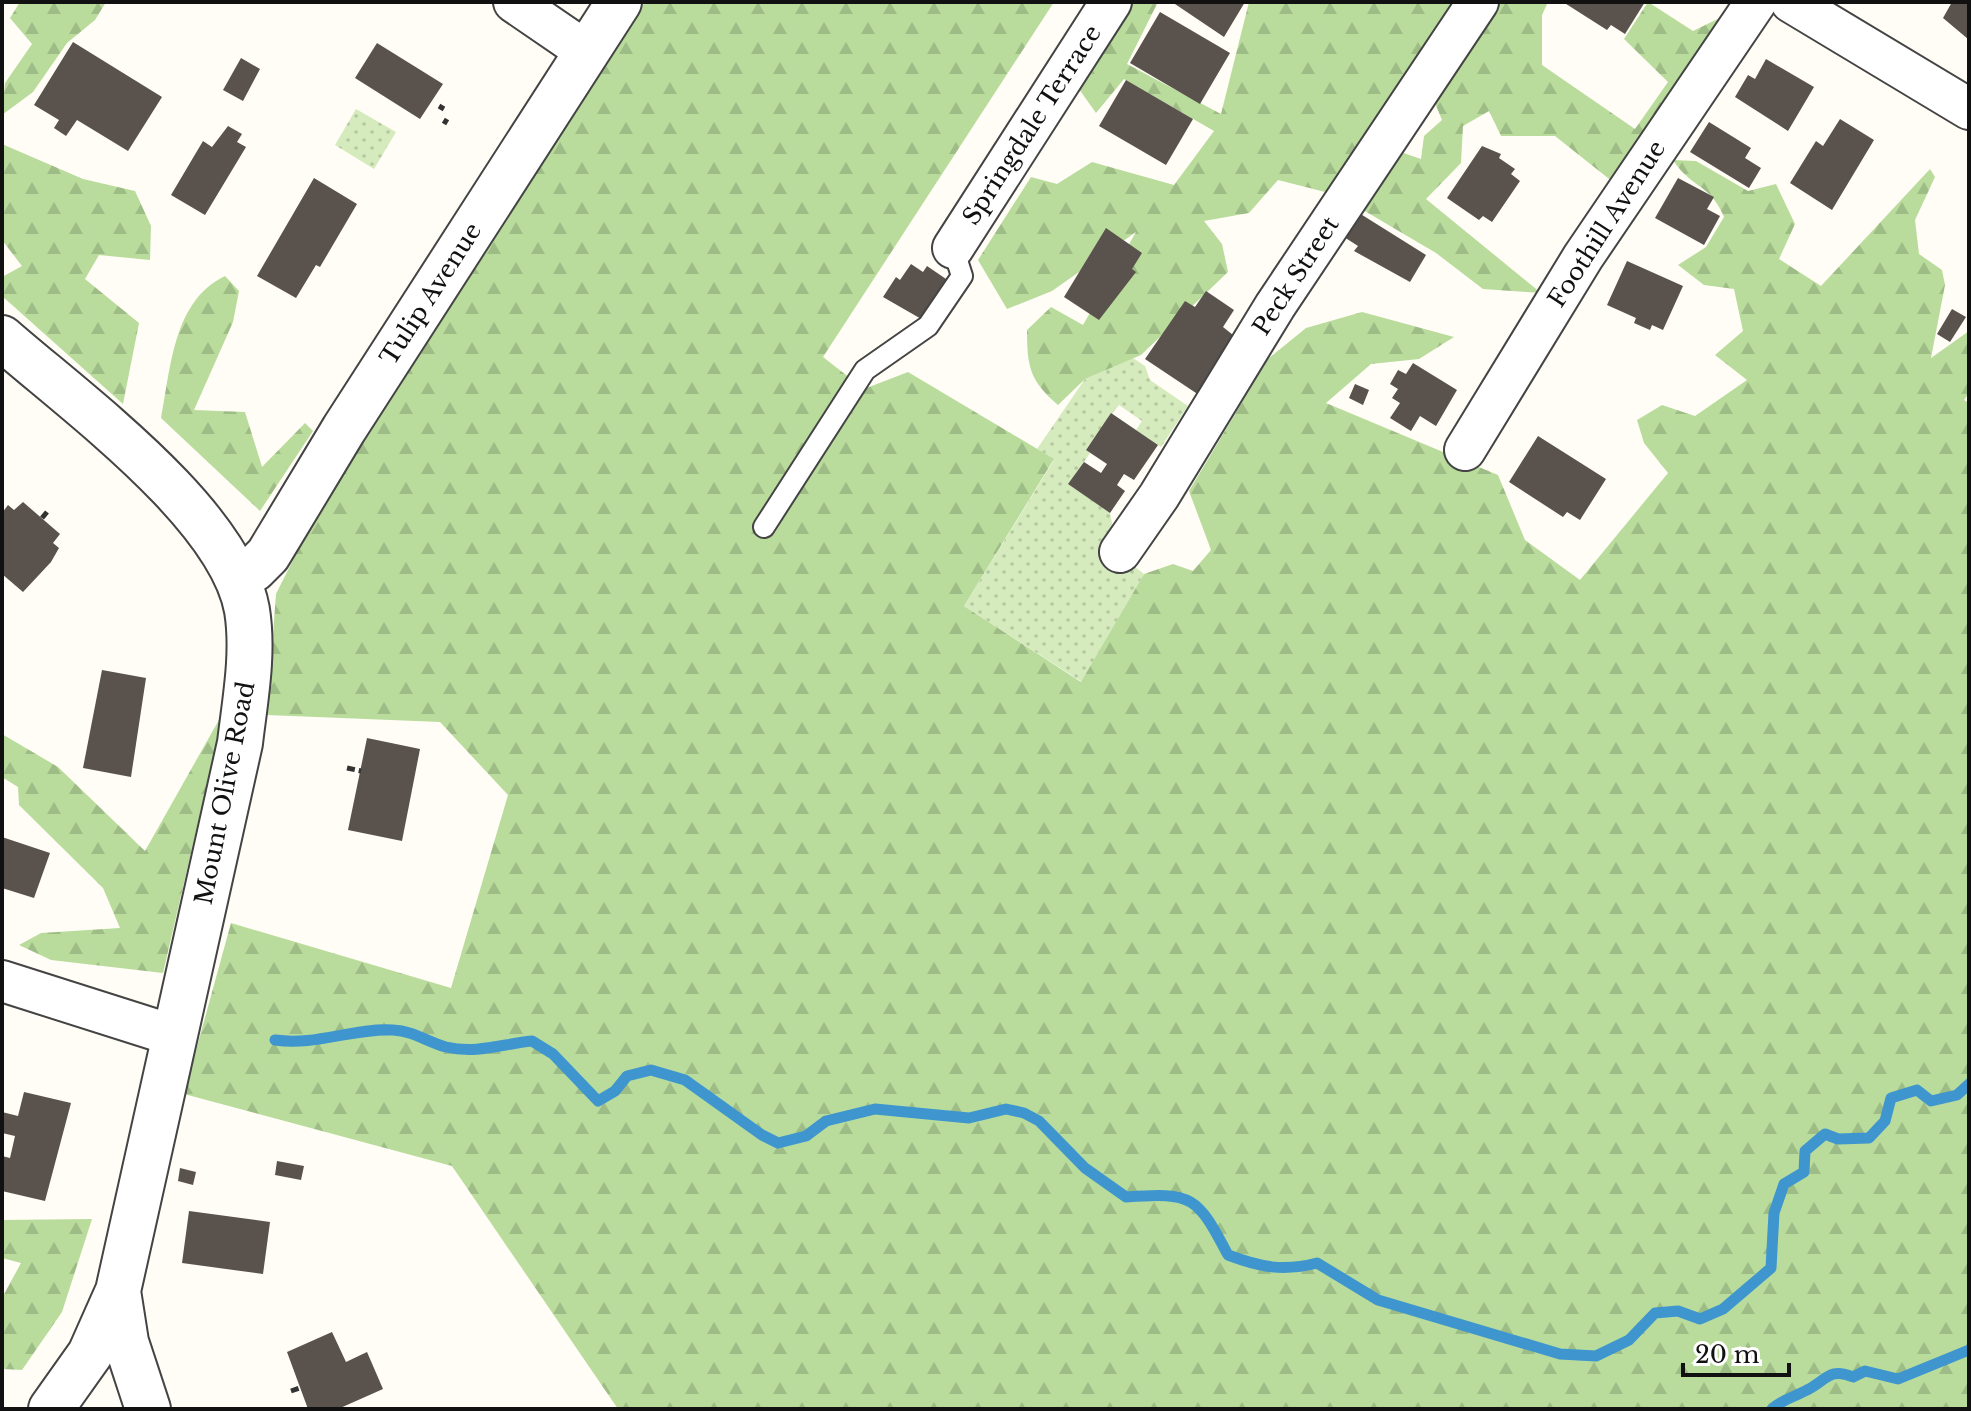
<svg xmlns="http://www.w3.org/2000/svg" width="1971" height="1411" viewBox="0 0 1971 1411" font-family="'Libre Baskerville',serif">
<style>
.green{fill:url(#green-dots)}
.forest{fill:url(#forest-firs)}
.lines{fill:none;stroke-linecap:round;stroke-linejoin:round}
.stream{stroke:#3f96cf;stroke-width:11}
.building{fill:#5a524d}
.service-casing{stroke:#444;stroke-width:24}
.minor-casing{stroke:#444;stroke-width:44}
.tertiary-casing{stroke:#444;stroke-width:48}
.path{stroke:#333;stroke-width:5;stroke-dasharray:8 4;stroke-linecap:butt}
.service{stroke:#fff;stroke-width:20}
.minor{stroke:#fff;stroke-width:40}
.tertiary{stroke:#fff;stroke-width:44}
.labels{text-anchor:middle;stroke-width:8;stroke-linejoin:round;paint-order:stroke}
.street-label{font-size:24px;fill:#111;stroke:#fff}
</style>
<defs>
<pattern id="green-dots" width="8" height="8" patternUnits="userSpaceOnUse" patternTransform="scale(2)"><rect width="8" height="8" fill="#d5ebbd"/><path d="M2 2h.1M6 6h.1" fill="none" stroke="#b6c8a1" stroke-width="1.8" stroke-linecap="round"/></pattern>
<pattern id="forest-firs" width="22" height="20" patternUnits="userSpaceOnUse" patternTransform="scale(2)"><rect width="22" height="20" fill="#b9dc9c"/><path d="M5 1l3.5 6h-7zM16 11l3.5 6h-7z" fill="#9ebc85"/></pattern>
</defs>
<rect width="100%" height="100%" fill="#fffdf5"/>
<!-- green -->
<path class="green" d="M 356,109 L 396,132 L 374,169 L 335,145 Z
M 1133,358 L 1145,366 L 1150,380 L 1188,406 L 1161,447 L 1136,430 L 1142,421 L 1119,405 L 1086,449 L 1090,453 L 1069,484 L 1110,513 L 1113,528 L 1104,542 L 1144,574 L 1082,682 L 964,606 L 1054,460 L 1037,449 L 1085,379 Z"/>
<!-- forest -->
<path class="forest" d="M 20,2 L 106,2 L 95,20 L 67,43 L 33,92 L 2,115 L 5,83 L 32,44 L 10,18 Z
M 645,2 L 1054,2 L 823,357 L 864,389 L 908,372 L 1054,459 L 964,606 L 1081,682 L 1144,574 L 1173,564 L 1193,571 L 1211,550 L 1189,491 L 1268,359 L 1306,328 L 1362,312 L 1454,337 L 1419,359 L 1371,364 L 1326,403 L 1498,475 L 1525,540 L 1580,580 L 1668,473 L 1644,443 L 1637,420 L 1662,405 L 1695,416 L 1747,380 L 1715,355 L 1743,331 L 1734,289 L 1704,285 L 1678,265 L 1706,247 L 1724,217 C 1710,183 1693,190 1673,160 L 1696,161 L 1748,191 L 1776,184 L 1795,224 L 1779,259 L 1821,286 L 1930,169 L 1935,177 L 1915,220 L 1919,254 L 1942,270 L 1945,285 L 1931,358 L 1969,331 L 1969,393 L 1964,400 L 1969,403 L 1969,1409 L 618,1409 L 452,1166 L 184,1094 L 231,923 L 451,988 L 508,795 L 440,722 L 267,715 L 276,594 L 311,524 Z
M 1133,2 L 1158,2 L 1127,64 L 1221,114 L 1249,2 L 1454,2 L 1447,27 L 1329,193 L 1278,180 L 1249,213 L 1204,221 L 1222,244 L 1228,272 L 1141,355 L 1085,379 L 1058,405 C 1030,381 1027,367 1027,330 L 1051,307 L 1083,325 L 1136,232 L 1052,291 L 1007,309 L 978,260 L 1031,177 L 1057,184 L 1092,162 L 1174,185 L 1214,131 L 1124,79 L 1096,113 L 1079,89 Z
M 1500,2 L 1548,2 L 1542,15 L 1542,65 L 1635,129 L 1668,82 L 1624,39 L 1648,2 L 1693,31 L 1734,11 L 1618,186 L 1555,136 L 1501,136 L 1489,111 L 1463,126 L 1461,163 L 1426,199 L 1541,293 L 1483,289 L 1436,253 L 1358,207 L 1395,150 L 1421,159 L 1424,136 L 1442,120 L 1432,96 Z
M 2,144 L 83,179 L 135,191 L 151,226 L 150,260 L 99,255 L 85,279 L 139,323 L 123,404 L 2,296 L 2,277 L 22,266 L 2,240 Z
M 225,276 L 239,291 L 233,322 L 194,410 L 245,412 L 262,467 L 305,423 L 313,431 L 260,511 L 161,418 C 171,368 173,301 225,276 Z
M 224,711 L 163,973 L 51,960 L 19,945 L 41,933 L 120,928 L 103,888 L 19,805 L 18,787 L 2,777 L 2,734 L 58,767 L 145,851 Z
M 92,1219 L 62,1312 L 22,1370 L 2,1369 L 2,1298 L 21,1263 L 2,1258 L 2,1220 Z"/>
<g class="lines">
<!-- stream -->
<path class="stream" d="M 275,1040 C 316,1046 352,1028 393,1030 C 414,1031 427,1042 446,1047 C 477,1054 502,1044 532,1041 L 553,1054 L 598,1101 L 615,1091 L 627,1076 L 651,1070 L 685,1080 L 762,1135 L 778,1143 L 806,1136 L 826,1121 L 875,1109 L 969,1118 L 1006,1109 L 1024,1113 L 1039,1121 L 1085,1168 L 1126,1197 C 1193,1192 1197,1196 1228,1255 C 1260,1267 1283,1272 1317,1263 L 1378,1300 L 1560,1354 L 1596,1356 L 1629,1340 L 1655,1313 L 1678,1311 L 1700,1319 L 1723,1309 L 1771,1268 L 1774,1213 L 1784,1184 L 1804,1172 L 1805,1151 L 1825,1134 L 1838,1139 L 1869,1138 L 1885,1121 L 1891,1098 L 1917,1090 L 1931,1101 L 1957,1095 L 1969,1084
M 1772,1409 C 1783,1399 1794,1397 1807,1390 C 1827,1380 1829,1367 1853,1377 L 1865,1371 L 1898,1379 L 1969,1350"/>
</g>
<!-- building -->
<path class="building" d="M 1172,2 L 1245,2 L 1224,37 Z
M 1563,2 L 1645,2 L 1625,34 L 1611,25 L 1607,30 Z
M 1952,2 L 1969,2 L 1968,39 L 1943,18 Z
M 1160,12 L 1230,53 L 1200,104 L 1130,63 Z
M 73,42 L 162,97 L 128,151 L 77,120 L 66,136 L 54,128 L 59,120 L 34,105 Z
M 377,43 L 443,84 L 420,119 L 355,78 Z
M 241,58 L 260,69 L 243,101 L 223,90 Z
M 1766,59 L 1814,87 L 1788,131 L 1735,97 L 1748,75 L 1755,79 Z
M 1126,80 L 1193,119 L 1166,165 L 1099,126 Z
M 1840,119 L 1874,140 L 1832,210 L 1790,183 L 1816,141 L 1823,146 Z
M 1709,122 L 1751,148 L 1745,158 L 1761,168 L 1749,188 L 1690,152 Z
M 228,126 L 242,134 L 237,142 L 246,147 L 205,215 L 171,195 L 203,141 L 212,147 Z
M 1482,146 L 1501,154 L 1499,158 L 1515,169 L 1511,174 L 1520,181 L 1492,222 L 1483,216 L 1479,220 L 1447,198 Z
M 314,178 L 357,204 L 320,267 L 316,265 L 296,298 L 257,276 Z
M 1678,178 L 1714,197 L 1707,209 L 1720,216 L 1704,245 L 1655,218 Z
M 1359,213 L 1426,255 L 1410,282 L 1354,251 L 1358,246 L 1344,237 Z
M 1106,228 L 1142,253 L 1132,269 L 1136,272 L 1099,320 L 1064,297 Z
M 1627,261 L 1683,286 L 1663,330 L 1652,325 L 1650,330 L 1634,323 L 1636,318 L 1607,305 Z
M 911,264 L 923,272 L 927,266 L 949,281 L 923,320 L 883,297 L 896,277 L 900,280 Z
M 1206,291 L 1234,310 L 1223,327 L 1243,343 L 1205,399 L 1145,359 L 1185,301 L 1195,307 Z
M 1952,309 L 1966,317 L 1950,342 L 1937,334 Z
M 1413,363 L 1457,390 L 1436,426 L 1420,416 L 1411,431 L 1390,418 L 1400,403 L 1392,398 L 1398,389 L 1390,384 L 1398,370 L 1406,374 Z
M 1355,384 L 1369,390 L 1363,405 L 1349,398 Z
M 1111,413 L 1158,445 L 1134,480 L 1124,474 L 1117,485 L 1125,491 L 1110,513 L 1068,484 L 1084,462 L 1101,473 L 1107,464 L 1086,450 Z
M 1538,436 L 1606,479 L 1580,520 L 1567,512 L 1563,517 L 1509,482 Z
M 23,502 L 60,534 L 53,543 L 59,548 L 51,562 L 23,592 L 2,574 L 2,513 L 8,505 L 14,510 Z
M 102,670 L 146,678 L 131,777 L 83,768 Z
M 367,738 L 420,749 L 402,841 L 348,830 Z
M 2,837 L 50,853 L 34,898 L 2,888 Z
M 24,1092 L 71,1103 L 45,1201 L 2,1191 L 2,1156 L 10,1158 L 15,1136 L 2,1133 L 2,1112 L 18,1116 Z
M 277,1161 L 304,1166 L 301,1180 L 275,1175 Z
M 180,1168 L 196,1172 L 193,1185 L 178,1181 Z
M 189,1211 L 270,1222 L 263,1274 L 182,1263 Z
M 332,1332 L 346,1362 L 367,1352 L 383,1389 L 338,1409 L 308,1409 L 287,1352 Z"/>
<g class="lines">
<!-- service casing -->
<g class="service-casing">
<path id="service" d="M 764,527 L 865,370 L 928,326 L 962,276 L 953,248"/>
</g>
<!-- minor casing -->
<g class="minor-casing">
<path id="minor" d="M 514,2 L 587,52
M 1791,2 L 1969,109
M 953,248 L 1111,2
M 1465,450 L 1583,257 L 1756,2
M 1120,552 L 1159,496 L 1275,306 L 1478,2
M 2,981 L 172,1035"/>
</g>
<!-- tertiary casing -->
<g class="tertiary-casing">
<path id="tertiary" d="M 2,338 C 75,402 230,514 247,610 C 254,654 245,700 240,743 L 118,1291 L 90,1354 L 51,1409
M 238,578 L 254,569 L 268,555 L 344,429 L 619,2
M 118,1291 L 126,1342 L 148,1409"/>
</g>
<!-- path -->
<path class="path" d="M 439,106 L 444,109
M 444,124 L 447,119
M 42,518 L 47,512
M 347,768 L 361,771
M 291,1391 L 300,1388"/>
<!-- service -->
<use href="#service" class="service"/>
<!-- minor -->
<use href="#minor" class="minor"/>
<!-- tertiary -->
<use href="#tertiary" class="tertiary"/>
</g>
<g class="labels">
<!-- street labels -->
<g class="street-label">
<text transform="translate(1032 125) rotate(-57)" y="8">Springdale Terrace</text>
<text transform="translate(1607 224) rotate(-57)" y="8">Foothill Avenue</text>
<text transform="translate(1296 276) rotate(-57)" y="8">Peck Street</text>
<text transform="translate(431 294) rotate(-57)" y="8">Tulip Avenue</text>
<text transform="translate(225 793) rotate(-79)" y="8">Mount Olive Road</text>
</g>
</g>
<!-- border -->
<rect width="1971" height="1411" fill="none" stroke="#111111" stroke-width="8"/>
<!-- scale -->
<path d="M1683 1363v12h106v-12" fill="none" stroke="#111111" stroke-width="4"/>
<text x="1695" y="1363" font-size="24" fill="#111111" stroke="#ffffff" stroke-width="6" paint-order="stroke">20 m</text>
</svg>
